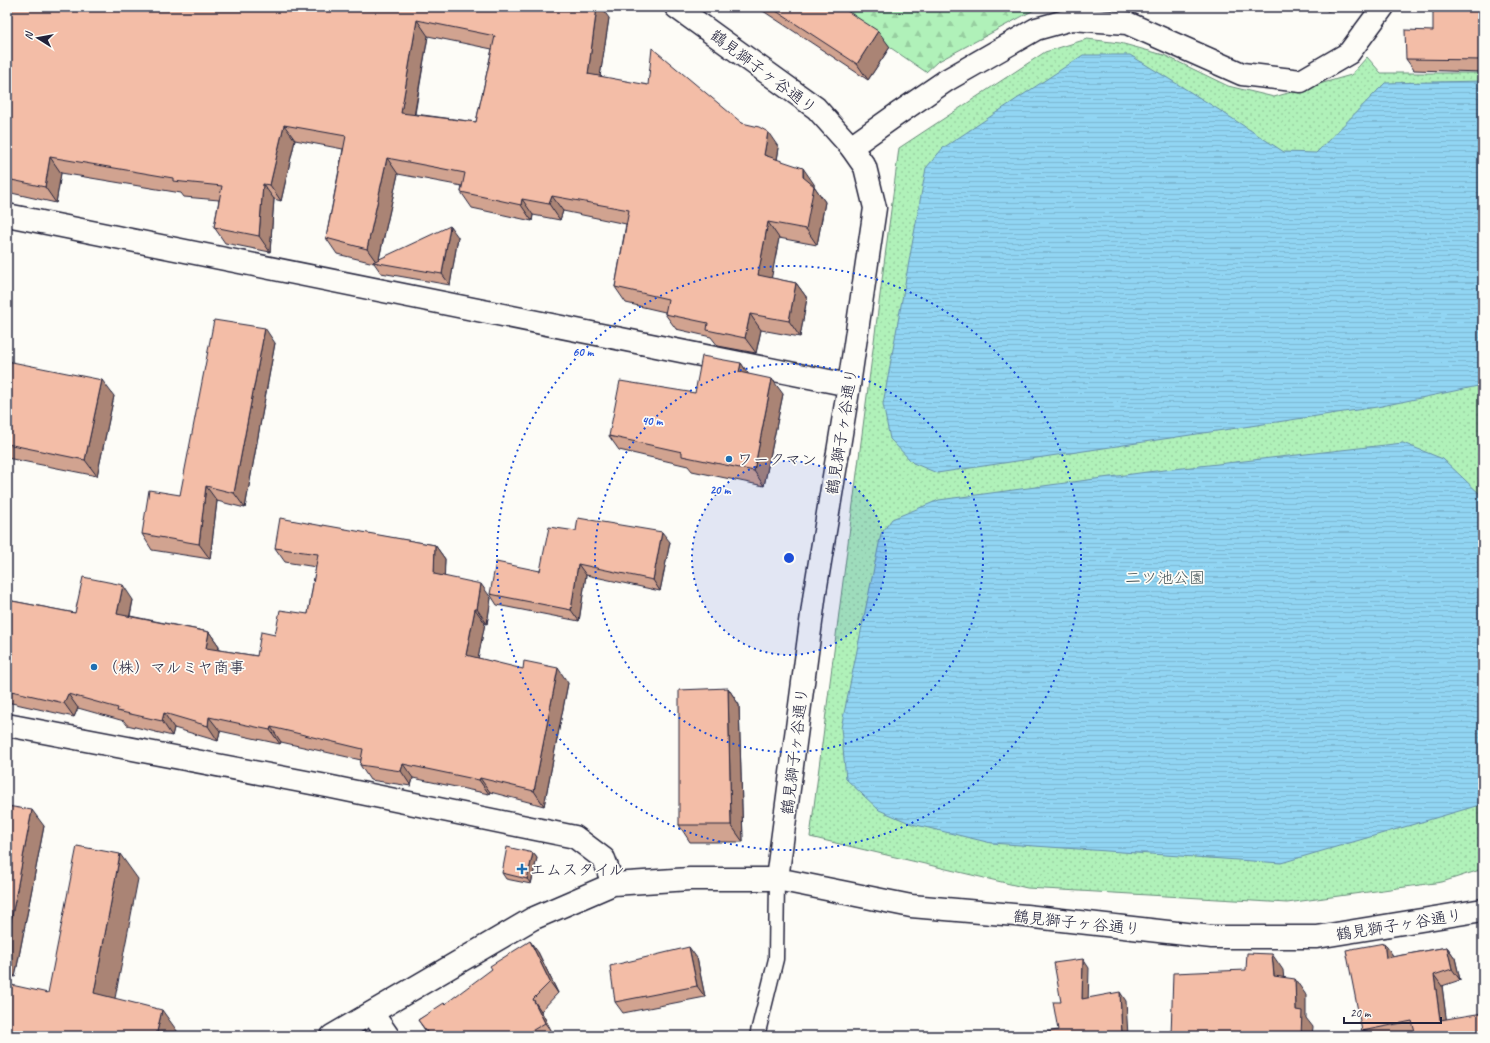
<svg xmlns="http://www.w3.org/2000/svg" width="1490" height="1043" viewBox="0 0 1490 1043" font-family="Caveat,'Klee One',sans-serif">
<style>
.forest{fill:url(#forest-firs);stroke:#698a7a}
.park{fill:url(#park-dots);stroke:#698a7a}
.water{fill:url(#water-rules);stroke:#658da9}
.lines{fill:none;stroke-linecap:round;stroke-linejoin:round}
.lane-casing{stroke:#22223b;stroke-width:17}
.street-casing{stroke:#22223b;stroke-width:25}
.secondary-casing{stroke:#22223b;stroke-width:25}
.lane{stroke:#fdfcf7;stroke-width:14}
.street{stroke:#fdfcf7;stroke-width:22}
.secondary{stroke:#fdfcf7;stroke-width:22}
.wall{fill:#d1a390;stroke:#22223b;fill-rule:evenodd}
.shaded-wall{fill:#aa8475;stroke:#22223b}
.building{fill:#f3bda7;stroke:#22223b;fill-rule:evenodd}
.ring{fill:none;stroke:#1d4ed8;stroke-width:2;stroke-dasharray:2 4}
.poi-dot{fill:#1f6fb2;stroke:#fdfcf7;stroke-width:1.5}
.labels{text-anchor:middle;stroke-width:3.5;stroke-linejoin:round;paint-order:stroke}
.street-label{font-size:16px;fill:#22223b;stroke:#fdfcf7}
.poi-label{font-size:16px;fill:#22223b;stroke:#fdfcf7;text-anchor:start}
.park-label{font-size:16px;fill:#46565a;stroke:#fdfcf7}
.centre{fill:#1d4ed8;stroke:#fdfcf7;stroke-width:2}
.ring-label{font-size:12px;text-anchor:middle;font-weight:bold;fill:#1d4ed8;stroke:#fdfcf7;stroke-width:3.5;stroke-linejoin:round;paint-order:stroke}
</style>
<defs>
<pattern id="forest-firs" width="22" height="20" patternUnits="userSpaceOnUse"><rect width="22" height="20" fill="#b0f1b9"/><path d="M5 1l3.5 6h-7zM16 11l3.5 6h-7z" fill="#97cea0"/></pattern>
<pattern id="park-dots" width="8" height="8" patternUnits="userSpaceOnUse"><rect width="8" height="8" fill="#b0f1b9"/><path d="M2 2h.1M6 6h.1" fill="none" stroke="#97cea0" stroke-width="1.8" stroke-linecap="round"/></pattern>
<pattern id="water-rules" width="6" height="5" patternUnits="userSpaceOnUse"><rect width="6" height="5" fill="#91d5f3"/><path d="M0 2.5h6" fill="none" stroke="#7db7d1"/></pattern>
</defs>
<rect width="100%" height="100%" fill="#fdfcf7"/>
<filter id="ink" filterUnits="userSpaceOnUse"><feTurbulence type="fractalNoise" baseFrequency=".025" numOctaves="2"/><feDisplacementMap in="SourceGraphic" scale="8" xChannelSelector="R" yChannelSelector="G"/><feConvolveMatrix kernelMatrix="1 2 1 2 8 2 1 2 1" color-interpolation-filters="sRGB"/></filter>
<g filter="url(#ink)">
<!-- forest -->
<path class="forest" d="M 831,7 L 1034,7 L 1034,10 L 937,62 L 926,72 Z"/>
<!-- park -->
<path class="park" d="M 1087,39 L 1120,43 L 1164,55 L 1228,86 L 1274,97 L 1351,75 L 1367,57 L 1381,73 L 1483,73 L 1483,869 L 1442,882 L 1287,903 L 1027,888 L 810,837 L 899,148 L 1045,52 Z"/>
<!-- water -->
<path class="water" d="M 1083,55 L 1130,55 L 1213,106 L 1284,152 L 1316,153 L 1385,83 L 1483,81 L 1483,385 L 1377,407 L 937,473 L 913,463 L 890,439 L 883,404 L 926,168 L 943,148 Z
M 1403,443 L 1443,459 L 1483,497 L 1483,804 L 1281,863 L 991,843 L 912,824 L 879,810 L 846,779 L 841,728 L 881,534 L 892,519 L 939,500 L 1147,472 Z"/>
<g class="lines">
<!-- lane casing -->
<g class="lane-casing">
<path id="lane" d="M 757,1036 L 776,959 L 777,879"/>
</g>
<!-- street casing -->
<g class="street-casing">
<path id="street" d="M 851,147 L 896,115 L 947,80 L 1036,29 L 1072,19 L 1127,23 L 1242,74 L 1301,81 L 1349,53 L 1383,7
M 7,215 L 849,385
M 372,1013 L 388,1036"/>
</g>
<!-- secondary casing -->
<g class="secondary-casing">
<path id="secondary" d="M 676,7 L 816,108 L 851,147 L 865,167 L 875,208 L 849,385 L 815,592 L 777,879
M 7,725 L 327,786 L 575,837 L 604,859 L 613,884
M 332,1036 L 532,919 L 613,884 L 690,879 L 777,879 L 911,906 L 1026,916 L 1212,937 L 1317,937 L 1483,910"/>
</g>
<!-- lane -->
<use href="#lane" class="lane"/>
<!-- street -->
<use href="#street" class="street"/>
<!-- secondary -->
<use href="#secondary" class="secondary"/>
</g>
<!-- wall -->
<path class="wall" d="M 7,7 L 609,18 L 600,76 L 742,123 L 779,148 L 777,160 L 814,184 L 814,186 L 825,202 L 817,245 L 779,238 L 771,278 L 796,283 L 807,298 L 800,337 L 761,330 L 756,353 L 718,346 L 711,337 L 676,329 L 665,314 L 665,312 L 626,303 L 615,287 L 626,224 L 563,211 L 560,220 L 533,215 L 532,221 L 472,208 L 461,192 L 462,186 L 398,174 L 379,259 L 458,237 L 450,285 L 381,273 L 374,263 L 337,254 L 326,238 L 343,149 L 295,140 L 281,201 L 274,199 L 270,252 L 225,243 L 214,227 L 219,200 L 184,197 L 181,193 L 61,173 L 56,203 L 7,192 ZM 428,36 L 492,49 L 476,122 L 415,114 Z
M 757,7 L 841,7 L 890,47 L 868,80 Z
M 1324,7 L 1358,7 L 1327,11 Z
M 1483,7 L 1483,72 L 1414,70 L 1406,59 L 1433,31 Z
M 275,343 L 245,508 L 217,501 L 210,559 L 152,550 L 142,534 L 180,495 Z
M 7,361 L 114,396 L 97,476 L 7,458 Z
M 741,363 L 748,374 L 783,394 L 764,486 L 692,471 L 688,466 L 619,450 L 609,436 L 695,393 Z
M 323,526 L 435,545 L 445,559 L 444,576 L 491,598 L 487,624 L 485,623 L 478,658 L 568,683 L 544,806 L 490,792 L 489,794 L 413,778 L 411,786 L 370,780 L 360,765 L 361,760 L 281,742 L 280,744 L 220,731 L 218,741 L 174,728 L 172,736 L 127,725 L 124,721 L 78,708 L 74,717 L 7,702 L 7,600 L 75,613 L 133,600 L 130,616 L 209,632 L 219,646 L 219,650 L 257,656 L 275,635 L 308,614 L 316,567 L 285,562 L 275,548 Z
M 576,531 L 670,542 L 660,591 L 586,575 L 579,621 L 497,605 L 490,594 L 540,571 Z
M 728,688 L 739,705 L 743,842 L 690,842 L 679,825 Z
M 7,806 L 44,826 L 15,977 L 7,975 Z
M 533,853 L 537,858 L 531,884 L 506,879 L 502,873 Z
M 1447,947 L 1455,958 L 1460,980 L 1442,986 L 1446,1019 L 1415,1033 L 1401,1036 L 1366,1036 L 1362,1031 L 1392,954 L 1392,957 Z
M 538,952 L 558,993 L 541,1011 L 553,1034 L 549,1036 L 429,1036 L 418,1020 L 445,1004 Z
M 697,958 L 705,997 L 623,1013 L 615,1002 Z"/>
<!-- shaded-wall -->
<path class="shaded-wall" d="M 597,7 L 601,7 L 609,18 L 598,90 L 588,74 Z
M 417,20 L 428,36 L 412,128 L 401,113 Z
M 878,31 L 890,47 L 868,80 L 857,64 Z
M 284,125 L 295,140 L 281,201 L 270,185 Z
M 768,132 L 779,148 L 775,171 L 764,155 Z
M 50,157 L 61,173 L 56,203 L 45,187 Z
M 387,158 L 398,174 L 378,263 L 377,263 L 367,249 Z
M 803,168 L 814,184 L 814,188 L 814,186 L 825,202 L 817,245 L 806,229 Z
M 263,184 L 274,199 L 270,252 L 259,236 Z
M 552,196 L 563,211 L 560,220 L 549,204 Z
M 522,199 L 533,215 L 532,221 L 521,205 Z
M 768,222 L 779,238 L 769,291 L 758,275 Z
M 450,226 L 458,237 L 450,285 L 442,274 Z
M 796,283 L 807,298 L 800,337 L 789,321 Z
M 750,314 L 761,330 L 756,353 L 745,338 Z
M 265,328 L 275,343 L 245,508 L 234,493 Z
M 741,363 L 751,378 L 739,372 Z
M 772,379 L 783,394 L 764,486 L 754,471 Z
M 102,380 L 114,396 L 97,476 L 85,460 Z
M 206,486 L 217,501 L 210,559 L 199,544 Z
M 662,532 L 670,542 L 660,591 L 653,580 Z
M 435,545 L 445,559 L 444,589 L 434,574 Z
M 578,564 L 586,575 L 579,621 L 571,610 Z
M 481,584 L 491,598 L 487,624 L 477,609 Z
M 123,585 L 133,600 L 127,628 L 117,614 Z
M 475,609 L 485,623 L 476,669 L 466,655 Z
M 209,632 L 219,646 L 217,662 L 206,648 Z
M 558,668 L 568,683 L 544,806 L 534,791 Z
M 728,688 L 739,705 L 743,842 L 731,825 Z
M 68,694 L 78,708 L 74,717 L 64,703 Z
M 164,713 L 174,728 L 172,736 L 162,721 Z
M 209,717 L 220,731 L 218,741 L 208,726 Z
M 271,727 L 281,742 L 280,744 L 270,730 Z
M 403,764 L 413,778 L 411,786 L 401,771 Z
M 480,778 L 490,792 L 489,794 L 479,780 Z
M 32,810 L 44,826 L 15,977 L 7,966 L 7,942 Z
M 533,853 L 537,858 L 531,884 L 527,879 Z
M 120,854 L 138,879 L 111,1019 L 94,993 Z
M 530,941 L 538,952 L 558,993 L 550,982 Z
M 1384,943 L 1392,954 L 1394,969 L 1386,958 Z
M 689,947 L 697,958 L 705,997 L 697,986 Z
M 1447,947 L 1455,958 L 1460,980 L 1452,969 Z
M 1272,954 L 1283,970 L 1285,991 L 1274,976 Z
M 1083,959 L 1089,968 L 1088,1007 L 1082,999 Z
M 1434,975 L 1442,986 L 1448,1032 L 1440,1020 Z
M 1295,979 L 1306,995 L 1306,1018 L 1313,1027 L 1312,1036 L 1301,1036 L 1296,1010 Z
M 1120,992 L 1126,1001 L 1128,1036 L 1122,1036 Z
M 533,999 L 541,1011 L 553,1034 L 545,1023 Z
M 162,1010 L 180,1035 L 180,1036 L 156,1036 Z"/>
<!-- building -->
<path class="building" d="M 7,7 L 597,7 L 588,74 L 648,85 L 652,48 L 742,123 L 759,127 L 768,132 L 764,155 L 803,168 L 803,177 L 814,186 L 806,229 L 768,222 L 758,275 L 796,283 L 789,321 L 750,314 L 745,338 L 707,330 L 708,323 L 665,314 L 668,299 L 615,287 L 629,210 L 552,196 L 549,204 L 522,199 L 521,205 L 461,192 L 465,173 L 387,158 L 367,249 L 326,238 L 346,136 L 284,125 L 270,185 L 263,184 L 259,236 L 214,227 L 222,186 L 173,181 L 173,178 L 50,157 L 45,187 L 7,179 ZM 417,20 L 495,36 L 476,122 L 401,113 Z
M 770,7 L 841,7 L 878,31 L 857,64 Z
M 1433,7 L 1483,7 L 1483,60 L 1406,59 L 1405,30 L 1433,31 Z
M 450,226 L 442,274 L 373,262 Z
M 214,320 L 265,328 L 234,493 L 206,486 L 199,544 L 142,534 L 149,490 L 180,495 Z
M 702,356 L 741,363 L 739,372 L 772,379 L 754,471 L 682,456 L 682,452 L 609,436 L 620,381 L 695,393 Z
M 7,361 L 102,380 L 85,460 L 7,444 Z
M 280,518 L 323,526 L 323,525 L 435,545 L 434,574 L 481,584 L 477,609 L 475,609 L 466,655 L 523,669 L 524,661 L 558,668 L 534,791 L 480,778 L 479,780 L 403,764 L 401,771 L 360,765 L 363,749 L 271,727 L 270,730 L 209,717 L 208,726 L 164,713 L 162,721 L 117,711 L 118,708 L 68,694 L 64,703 L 7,690 L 7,600 L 75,613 L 83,577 L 123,585 L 117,614 L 209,632 L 206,648 L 257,656 L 261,632 L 275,635 L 280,610 L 308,614 L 318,554 L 275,548 Z
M 578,518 L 662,532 L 653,580 L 578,564 L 571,610 L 490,594 L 496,562 L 540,571 L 549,527 L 576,531 Z
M 728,688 L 731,825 L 679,825 L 679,690 Z
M 7,806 L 32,810 L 7,942 Z
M 77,846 L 120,854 L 94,993 L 162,1010 L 156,1036 L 7,1036 L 7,984 L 48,993 Z
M 507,847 L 533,853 L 527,879 L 502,873 Z
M 530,941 L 550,982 L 533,999 L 545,1023 L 523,1036 L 430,1036 L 418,1020 L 444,1003 L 445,1004 L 492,969 L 490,966 Z
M 1384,943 L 1386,958 L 1447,947 L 1452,969 L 1434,975 L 1440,1020 L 1483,1013 L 1483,1036 L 1416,1036 L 1412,1021 L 1362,1031 L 1346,950 Z
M 689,947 L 697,986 L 615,1002 L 610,966 Z
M 1247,953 L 1272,954 L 1274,976 L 1295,979 L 1296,1010 L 1302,1011 L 1301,1036 L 1171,1036 L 1173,973 L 1246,970 Z
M 1083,959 L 1082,999 L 1120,992 L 1122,1036 L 1024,1036 L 1058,1030 L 1053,1002 L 1061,1002 L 1054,963 Z"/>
</g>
<!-- distance rings -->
<circle cx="789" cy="558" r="97" fill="#1d4ed8" fill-opacity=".12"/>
<g class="ring">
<circle cx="789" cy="558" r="97"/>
<circle cx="789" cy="558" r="194"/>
<circle cx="789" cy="558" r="292"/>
</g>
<!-- markers -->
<g class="poi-dot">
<circle cx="729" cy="459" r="4"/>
<circle cx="94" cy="667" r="4"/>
<path d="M520 863h4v4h4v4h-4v4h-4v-4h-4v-4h4z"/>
</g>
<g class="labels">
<!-- street labels -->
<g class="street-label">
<text transform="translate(764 71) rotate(37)" y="6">鶴見獅子ヶ谷通り</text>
<text transform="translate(841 431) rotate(-81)" y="6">鶴見獅子ヶ谷通り</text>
<text transform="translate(794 751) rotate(-83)" y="6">鶴見獅子ヶ谷通り</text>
<text transform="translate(1077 922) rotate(6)" y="6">鶴見獅子ヶ谷通り</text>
<text transform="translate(1399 924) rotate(-9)" y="6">鶴見獅子ヶ谷通り</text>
</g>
<!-- poi labels -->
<g class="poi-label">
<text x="737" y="465">ワークマン</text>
<text x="102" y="673">（株）マルミヤ商事</text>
<text x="530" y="875">エムスタイル</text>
</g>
<!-- park labels -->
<g class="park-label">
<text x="1165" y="583">二ツ池公園</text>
</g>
</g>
<circle cx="789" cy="558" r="6" class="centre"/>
<g class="ring-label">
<text x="583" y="356">60 m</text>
<text x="652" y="425">40 m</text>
<text x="720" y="494">20 m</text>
</g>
<!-- margin -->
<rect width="1490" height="1043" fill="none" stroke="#fdfcf7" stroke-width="24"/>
<rect x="12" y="12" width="1466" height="1019" fill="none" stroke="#22223b" stroke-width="1.5" filter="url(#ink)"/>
<!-- north arrow -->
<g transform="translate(38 38) rotate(281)" stroke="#fdfcf7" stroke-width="3" paint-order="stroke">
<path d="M0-3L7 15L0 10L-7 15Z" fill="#22223b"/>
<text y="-6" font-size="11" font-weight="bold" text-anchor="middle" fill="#22223b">N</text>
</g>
<!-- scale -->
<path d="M1344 1017v6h97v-6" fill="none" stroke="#22223b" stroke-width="2"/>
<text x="1350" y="1017" font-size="12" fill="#22223b" stroke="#fdfcf7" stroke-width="3" paint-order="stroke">20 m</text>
</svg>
